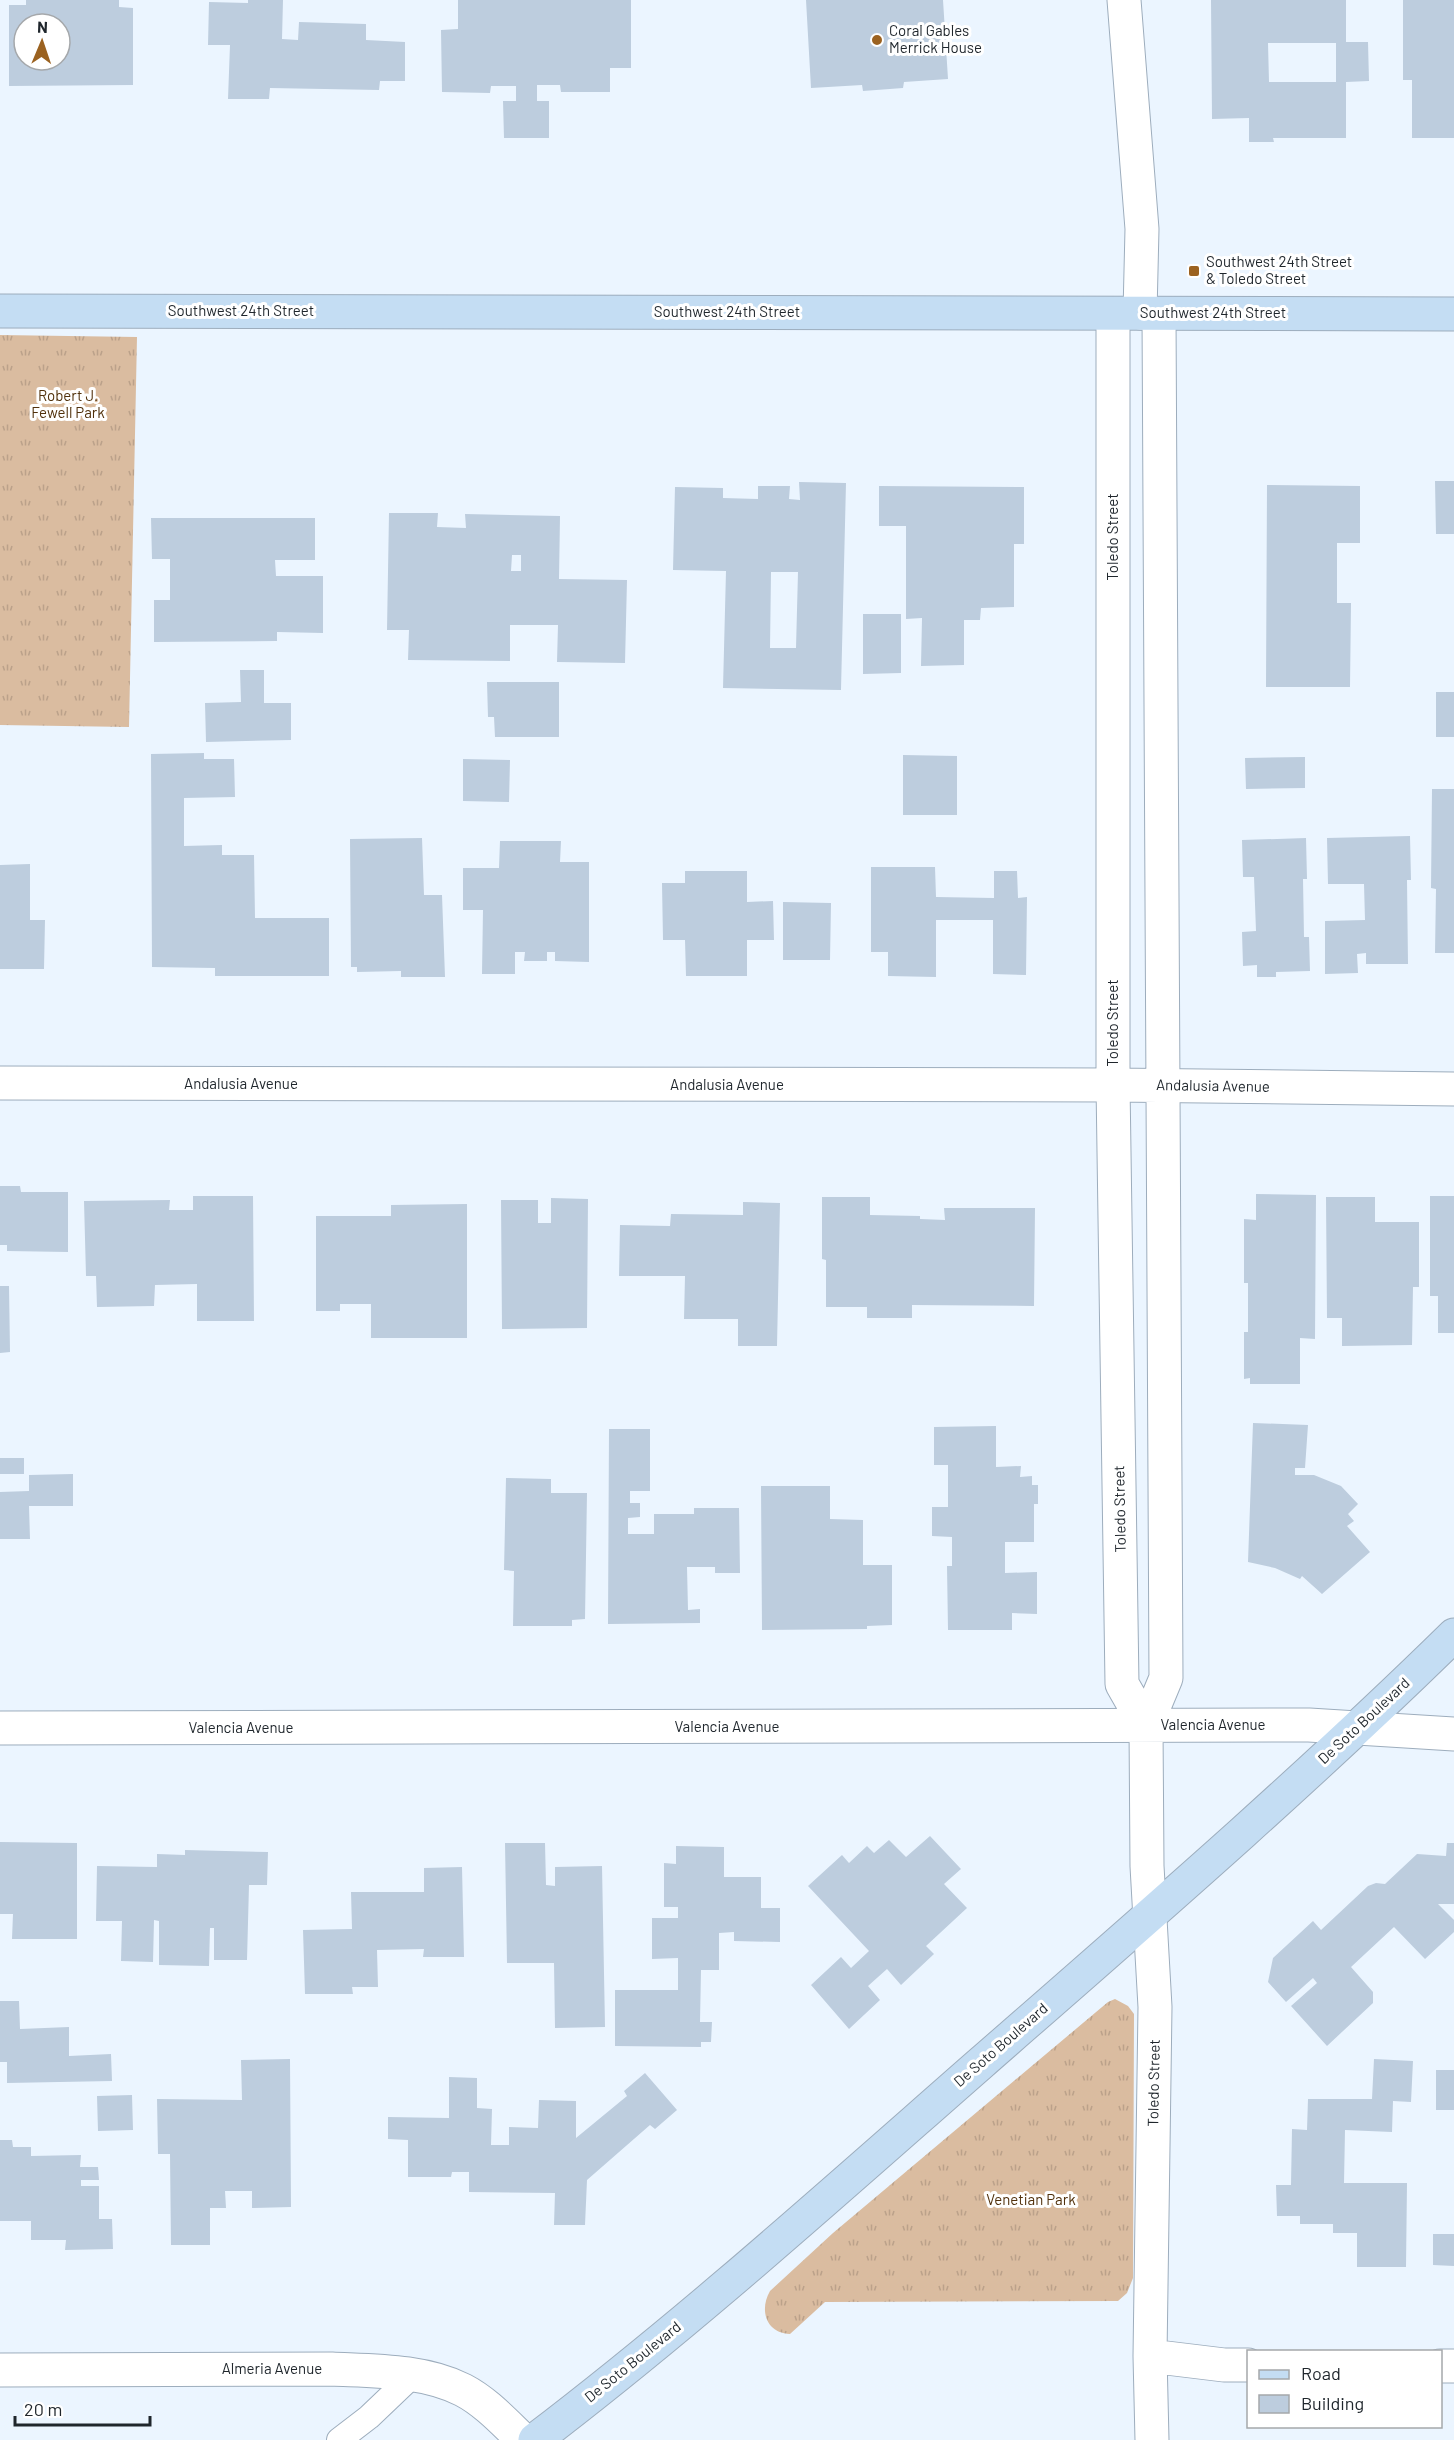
<svg xmlns="http://www.w3.org/2000/svg" width="1454" height="2440" viewBox="0 0 1454 2440" font-family="Barlow,sans-serif">
<style>
.grass{fill:url(#grass-tufts)}
.building{fill:#bdcdde;fill-rule:evenodd}
.lines{fill:none;stroke-linecap:round;stroke-linejoin:round}
.lane-casing{stroke:#9dadbd;stroke-width:26}
.street-casing{stroke:#9dadbd;stroke-width:35}
.secondary-casing{stroke:#9dadbd;stroke-width:35}
.lane{stroke:#fff;stroke-width:24}
.street{stroke:#fff;stroke-width:33}
.secondary{stroke:#c4ddf3;stroke-width:33}
.poi-dot{fill:#9b6220;stroke:#fff;stroke-width:2}
.labels{text-anchor:middle;stroke-width:6;stroke-linejoin:round;paint-order:stroke}
.poi-label{font-size:15px;fill:#1f262c;stroke:#fff;text-anchor:start}
.street-label{font-size:15px;fill:#1f262c;stroke:#fff}
.park-label{font-size:15px;fill:#51310c;stroke:#fff}
</style>
<defs>
<pattern id="grass-tufts" width="24" height="20" patternUnits="userSpaceOnUse" patternTransform="scale(1.5)"><rect width="24" height="20" fill="#dabca0"/><path d="M3 7l-1-3M5 7V3M7 7l1-3M15 17l-1-3M17 17v-4M19 17l1-3" fill="none" stroke="#bba18a"/></pattern>
</defs>
<rect width="100%" height="100%" fill="#ebf5ff"/>
<!-- grass -->
<path class="grass" d="M 0,335 L 137,337 L 129,727 L 0,725 Z
M 1115,1999 L 1128,2006 L 1134,2014 L 1133,2278 L 1127,2293 L 1118,2301 L 825,2302 L 790,2334 C 766,2333 759,2310 770,2291 L 833,2233 L 1108,2002 Z"/>
<!-- building -->
<path class="building" d="M 26,0 L 119,0 L 119,7 L 133,8 L 133,85 L 9,86 L 9,5 L 26,5 ZM 24,24 L 60,24 L 60,60 L 24,60 Z
M 248,0 L 283,0 L 282,39 L 298,40 L 299,22 L 366,24 L 366,40 L 405,42 L 405,81 L 380,81 L 379,90 L 270,88 L 269,99 L 228,99 L 230,45 L 208,45 L 209,2 L 248,3 Z
M 458,0 L 631,0 L 631,68 L 610,68 L 610,92 L 561,92 L 560,85 L 537,85 L 537,101 L 549,101 L 549,138 L 504,138 L 503,101 L 516,101 L 516,86 L 491,86 L 490,93 L 442,92 L 441,30 L 458,29 Z
M 806,0 L 943,0 L 948,79 L 904,82 L 903,88 L 863,91 L 862,85 L 811,88 Z
M 1211,0 L 1346,0 L 1346,42 L 1368,42 L 1369,81 L 1346,82 L 1346,138 L 1273,138 L 1274,142 L 1249,142 L 1249,118 L 1212,119 ZM 1268,43 L 1336,43 L 1336,82 L 1269,82 Z
M 1403,0 L 1454,0 L 1454,138 L 1412,138 L 1412,80 L 1403,80 Z
M 1435,481 L 1454,481 L 1454,534 L 1436,534 Z
M 799,482 L 846,483 L 841,690 L 723,688 L 726,571 L 673,570 L 675,487 L 723,488 L 723,498 L 758,499 L 758,486 L 790,486 L 789,499 L 800,500 ZM 771,572 L 798,572 L 796,648 L 770,648 Z
M 1267,485 L 1360,486 L 1360,543 L 1337,543 L 1337,603 L 1351,603 L 1350,687 L 1266,687 Z
M 879,486 L 1024,487 L 1024,544 L 1014,544 L 1014,607 L 981,608 L 980,620 L 964,620 L 964,665 L 921,666 L 922,618 L 906,619 L 906,526 L 879,526 Z
M 389,513 L 438,513 L 437,527 L 466,528 L 465,514 L 560,516 L 559,579 L 627,580 L 625,663 L 557,662 L 558,625 L 510,625 L 510,661 L 408,660 L 409,630 L 387,630 ZM 512,555 L 521,555 L 521,571 L 511,571 Z
M 151,518 L 315,518 L 315,560 L 275,560 L 276,576 L 323,576 L 323,633 L 277,632 L 277,641 L 154,642 L 154,600 L 170,600 L 170,559 L 152,559 Z
M 863,614 L 901,614 L 901,673 L 863,674 Z
M 240,670 L 264,670 L 264,703 L 291,703 L 291,740 L 206,742 L 205,703 L 241,702 Z
M 487,682 L 559,682 L 559,737 L 495,737 L 494,717 L 488,717 Z
M 1436,692 L 1454,692 L 1454,737 L 1436,737 Z
M 204,753 L 204,759 L 234,759 L 235,797 L 184,798 L 184,846 L 222,845 L 222,855 L 254,855 L 255,918 L 329,918 L 329,976 L 215,976 L 215,968 L 152,967 L 151,754 Z
M 903,755 L 957,756 L 957,815 L 903,815 Z
M 1305,757 L 1305,788 L 1246,789 L 1245,758 Z
M 463,759 L 510,760 L 509,802 L 463,801 Z
M 1432,789 L 1454,789 L 1454,953 L 1435,953 L 1436,889 L 1431,888 Z
M 1410,836 L 1411,880 L 1407,880 L 1408,964 L 1366,964 L 1366,953 L 1357,954 L 1358,973 L 1325,974 L 1325,921 L 1365,920 L 1364,884 L 1328,884 L 1327,838 Z
M 422,838 L 424,895 L 442,895 L 445,977 L 401,977 L 401,971 L 357,972 L 357,967 L 351,967 L 350,839 Z
M 1306,838 L 1307,879 L 1303,879 L 1304,937 L 1309,937 L 1310,971 L 1276,972 L 1276,977 L 1257,977 L 1257,965 L 1243,966 L 1242,932 L 1256,931 L 1254,877 L 1243,877 L 1242,840 Z
M 500,841 L 561,841 L 560,862 L 589,862 L 589,962 L 555,961 L 555,952 L 547,952 L 547,961 L 524,961 L 525,952 L 515,952 L 515,974 L 482,974 L 483,910 L 463,910 L 463,868 L 499,868 Z
M 30,864 L 30,920 L 45,920 L 44,969 L 0,969 L 0,865 Z
M 871,867 L 935,867 L 936,897 L 994,898 L 994,871 L 1017,871 L 1018,898 L 1027,897 L 1026,975 L 993,974 L 993,920 L 936,920 L 936,977 L 888,976 L 888,952 L 871,952 Z
M 685,871 L 747,871 L 747,902 L 773,901 L 774,940 L 747,940 L 747,976 L 686,976 L 685,940 L 663,940 L 662,883 L 685,883 Z
M 783,902 L 831,903 L 830,960 L 783,960 Z
M 0,1186 L 20,1186 L 21,1192 L 68,1192 L 68,1252 L 7,1251 L 7,1245 L 0,1245 Z
M 1256,1194 L 1316,1195 L 1315,1339 L 1300,1338 L 1300,1384 L 1250,1384 L 1250,1378 L 1244,1379 L 1244,1332 L 1248,1332 L 1248,1283 L 1244,1283 L 1244,1219 L 1256,1220 Z
M 193,1196 L 253,1196 L 254,1321 L 197,1321 L 197,1284 L 155,1285 L 154,1306 L 97,1307 L 96,1276 L 86,1276 L 84,1201 L 170,1200 L 169,1210 L 193,1210 Z
M 1430,1196 L 1454,1196 L 1454,1333 L 1438,1333 L 1438,1296 L 1430,1296 Z
M 822,1197 L 870,1197 L 870,1215 L 920,1216 L 920,1219 L 945,1220 L 944,1208 L 1035,1208 L 1034,1306 L 912,1305 L 912,1318 L 867,1318 L 867,1307 L 826,1307 L 826,1260 L 822,1259 Z
M 1326,1197 L 1375,1197 L 1375,1222 L 1419,1222 L 1419,1287 L 1413,1287 L 1412,1345 L 1342,1346 L 1342,1318 L 1327,1318 Z
M 551,1198 L 588,1199 L 587,1328 L 502,1329 L 501,1200 L 538,1200 L 538,1223 L 551,1223 Z
M 743,1202 L 780,1203 L 777,1346 L 738,1346 L 738,1319 L 684,1319 L 685,1276 L 619,1276 L 620,1225 L 670,1226 L 671,1214 L 743,1215 Z
M 467,1204 L 467,1338 L 371,1338 L 371,1304 L 340,1304 L 340,1311 L 316,1311 L 316,1216 L 391,1216 L 391,1205 Z
M 0,1286 L 9,1286 L 10,1352 L 0,1353 Z
M 1253,1423 L 1308,1425 L 1305,1468 L 1295,1468 L 1295,1475 L 1314,1475 L 1341,1486 L 1358,1504 L 1348,1514 L 1354,1521 L 1347,1526 L 1370,1552 L 1322,1594 L 1302,1576 L 1300,1579 L 1275,1568 L 1248,1562 Z
M 996,1426 L 996,1467 L 1021,1466 L 1020,1477 L 1032,1476 L 1032,1485 L 1038,1485 L 1038,1504 L 1034,1504 L 1034,1542 L 1005,1542 L 1005,1573 L 1037,1572 L 1037,1614 L 1012,1613 L 1012,1630 L 948,1630 L 947,1566 L 952,1566 L 952,1537 L 932,1536 L 932,1507 L 948,1507 L 948,1465 L 934,1465 L 934,1427 Z
M 609,1429 L 650,1429 L 650,1491 L 630,1491 L 630,1503 L 640,1503 L 640,1517 L 628,1518 L 628,1534 L 654,1534 L 654,1514 L 694,1514 L 694,1508 L 739,1508 L 740,1573 L 715,1573 L 715,1567 L 687,1567 L 688,1610 L 700,1609 L 700,1623 L 608,1624 Z
M 0,1458 L 24,1458 L 24,1474 L 0,1474 Z
M 73,1474 L 73,1506 L 29,1506 L 30,1539 L 0,1539 L 0,1492 L 29,1491 L 29,1475 Z
M 506,1478 L 551,1479 L 551,1493 L 587,1493 L 585,1619 L 572,1620 L 572,1626 L 513,1626 L 514,1571 L 504,1570 Z
M 761,1486 L 830,1486 L 830,1519 L 863,1520 L 863,1565 L 892,1565 L 892,1625 L 867,1626 L 867,1629 L 762,1630 Z
M 930,1836 L 961,1869 L 944,1884 L 967,1908 L 926,1946 L 934,1954 L 901,1985 L 887,1969 L 868,1986 L 880,2000 L 849,2029 L 811,1985 L 841,1957 L 851,1968 L 869,1951 L 808,1886 L 842,1855 L 849,1863 L 867,1846 L 874,1853 L 889,1840 L 906,1857 Z
M 0,1842 L 77,1843 L 77,1939 L 12,1939 L 13,1914 L 0,1914 Z
M 505,1843 L 545,1843 L 546,1885 L 555,1886 L 555,1867 L 602,1866 L 605,2027 L 555,2028 L 554,1963 L 507,1963 Z
M 1447,1843 L 1454,1843 L 1454,1904 L 1438,1904 L 1454,1920 L 1454,1932 L 1425,1959 L 1394,1927 L 1351,1967 L 1373,1992 L 1373,2003 L 1327,2046 L 1291,2006 L 1317,1983 L 1313,1978 L 1286,2002 L 1268,1982 L 1273,1958 L 1313,1921 L 1321,1930 L 1368,1886 L 1376,1883 L 1385,1884 L 1417,1854 L 1446,1856 Z
M 676,1846 L 724,1847 L 724,1877 L 761,1877 L 761,1908 L 780,1908 L 780,1942 L 734,1941 L 734,1932 L 719,1933 L 719,1970 L 701,1970 L 700,2022 L 712,2022 L 711,2042 L 701,2042 L 701,2047 L 615,2046 L 615,1990 L 678,1990 L 678,1958 L 652,1959 L 652,1918 L 678,1918 L 678,1907 L 664,1907 L 664,1863 L 676,1864 Z
M 185,1850 L 268,1852 L 267,1885 L 249,1885 L 247,1960 L 214,1960 L 214,1928 L 210,1928 L 209,1966 L 159,1965 L 159,1921 L 154,1920 L 153,1962 L 121,1961 L 122,1921 L 96,1921 L 97,1866 L 157,1867 L 157,1854 L 185,1855 Z
M 462,1867 L 464,1957 L 423,1957 L 424,1949 L 377,1950 L 378,1987 L 352,1987 L 353,1994 L 305,1994 L 303,1930 L 352,1929 L 351,1892 L 424,1892 L 424,1868 Z
M 0,2001 L 19,2001 L 20,2029 L 69,2027 L 69,2056 L 111,2054 L 112,2081 L 7,2083 L 7,2062 L 0,2062 Z
M 290,2059 L 291,2207 L 252,2208 L 252,2191 L 225,2191 L 226,2208 L 210,2208 L 210,2245 L 171,2245 L 170,2154 L 158,2154 L 157,2099 L 242,2100 L 241,2060 Z
M 1374,2059 L 1413,2061 L 1411,2102 L 1393,2101 L 1392,2132 L 1345,2130 L 1344,2183 L 1407,2183 L 1406,2267 L 1357,2267 L 1357,2233 L 1333,2233 L 1333,2224 L 1300,2224 L 1300,2216 L 1277,2216 L 1276,2185 L 1291,2185 L 1292,2129 L 1307,2130 L 1308,2099 L 1372,2099 Z
M 1436,2070 L 1454,2070 L 1454,2110 L 1436,2110 Z
M 645,2073 L 677,2110 L 655,2129 L 650,2125 L 587,2180 L 585,2225 L 554,2225 L 555,2193 L 469,2192 L 469,2172 L 452,2172 L 451,2177 L 408,2177 L 408,2140 L 388,2139 L 388,2117 L 449,2118 L 449,2077 L 477,2078 L 477,2108 L 492,2109 L 491,2145 L 509,2145 L 509,2127 L 538,2128 L 539,2100 L 576,2101 L 576,2138 L 627,2096 L 624,2091 Z
M 132,2095 L 133,2130 L 98,2131 L 97,2096 Z
M 0,2140 L 12,2140 L 13,2147 L 31,2147 L 31,2156 L 81,2155 L 80,2167 L 98,2167 L 99,2180 L 81,2180 L 81,2186 L 99,2186 L 99,2219 L 112,2219 L 113,2249 L 65,2250 L 66,2240 L 31,2240 L 31,2221 L 0,2221 Z
M 1433,2234 L 1454,2234 L 1454,2266 L 1433,2265 Z"/>
<g class="lines">
<!-- lane casing -->
<g class="lane-casing">
<path id="lane" d="M 339,2440 L 369,2417 L 412,2376"/>
</g>
<!-- street casing -->
<g class="street-casing">
<path id="street" d="M 1124,0 L 1142,229 L 1140,313
M 1113,314 L 1113,1085 L 1122,1684 L 1146,1726
M 0,1083 L 1113,1085 L 1454,1089
M 0,1728 L 1309,1725 L 1454,1734
M 1150,2356 L 1224,2365 L 1248,2365
M 1440,2366 L 1454,2366
M 0,2370 L 332,2369 C 374,2371 424,2370 463,2390 C 486,2402 504,2422 523,2440
M 1152,2440 L 1150,2356 L 1155,2007 L 1147,1866 L 1146,1726 L 1166,1678 L 1159,314"/>
</g>
<!-- secondary casing -->
<g class="secondary-casing">
<path id="secondary" d="M 0,311 L 1454,314
M 535,2440 C 690,2322 835,2191 981,2063 C 1141,1923 1302,1784 1454,1635"/>
</g>
<!-- lane -->
<use href="#lane" class="lane"/>
<!-- street -->
<use href="#street" class="street"/>
<!-- secondary -->
<use href="#secondary" class="secondary"/>
</g>
<!-- markers -->
<g class="poi-dot">
<circle cx="877" cy="40" r="6"/>
<rect x="1188" y="265" width="12" height="12" rx="3"/>
</g>
<g class="labels">
<!-- poi labels -->
<g class="poi-label">
<text x="889" y="36">Coral Gables<tspan x="889" dy="17">Merrick House</tspan></text>
<text x="1206" y="267">Southwest 24th Street<tspan x="1206" dy="17">&amp; Toledo Street</tspan></text>
</g>
<!-- street labels -->
<g class="street-label">
<text x="241" y="316">Southwest 24th Street</text>
<text x="727" y="317">Southwest 24th Street</text>
<text x="1213" y="318">Southwest 24th Street</text>
<text transform="translate(1113 537) rotate(-90)" y="5">Toledo Street</text>
<text transform="translate(1113 1023) rotate(-90)" y="5">Toledo Street</text>
<text x="241" y="1089">Andalusia Avenue</text>
<text x="727" y="1090">Andalusia Avenue</text>
<text transform="translate(1213 1086) rotate(1)" y="5">Andalusia Avenue</text>
<text transform="translate(1120 1509) rotate(-91)" y="5">Toledo Street</text>
<text transform="translate(1364 1721) rotate(-43)" y="5">De Soto Boulevard</text>
<text x="1213" y="1730">Valencia Avenue</text>
<text x="727" y="1732">Valencia Avenue</text>
<text x="241" y="1733">Valencia Avenue</text>
<text transform="translate(1001 2045) rotate(-41)" y="5">De Soto Boulevard</text>
<text transform="translate(1154 2083) rotate(-89)" y="5">Toledo Street</text>
<text transform="translate(633 2362) rotate(-39)" y="5">De Soto Boulevard</text>
<text x="272" y="2374">Almeria Avenue</text>
</g>
<!-- park labels -->
<g class="park-label">
<text x="68" y="401">Robert J.<tspan x="68" dy="17">Fewell Park</tspan></text>
<text x="1031" y="2205">Venetian Park</text>
</g>
</g>
<!-- legend -->
<rect x="1247" y="2350" width="195" height="78" fill="#ffffff" stroke="#a5a8ab" stroke-width="1.5"/>
<rect x="1259" y="2370" width="30" height="9" fill="#c4ddf3" stroke="#a5a8ab" stroke-width="1.5"/>
<text x="1301" y="2380" font-size="18" fill="#1f262c">Road</text>
<rect x="1259" y="2395" width="30" height="18" fill="#bdcdde" stroke="#a5a8ab" stroke-width="1.5"/>
<text x="1301" y="2410" font-size="18" fill="#1f262c">Building</text>
<!-- north arrow -->
<g transform="translate(42 42) rotate(2)"><circle r="28" fill="#ffffff" stroke="#a5a8ab" stroke-width="1.5"/>
<path d="M0-4.5L10 22L0 15L-10 22Z" fill="#9b6220"/>
<text y="-9" font-size="16" font-weight="bold" text-anchor="middle" fill="#1f262c">N</text>
</g>
<!-- scale -->
<path d="M15 2416v9h135v-9" fill="none" stroke="#1f262c" stroke-width="3"/>
<text x="24" y="2416" font-size="18" fill="#1f262c" stroke="#ffffff" stroke-width="4.5" paint-order="stroke">20 m</text>
</svg>
